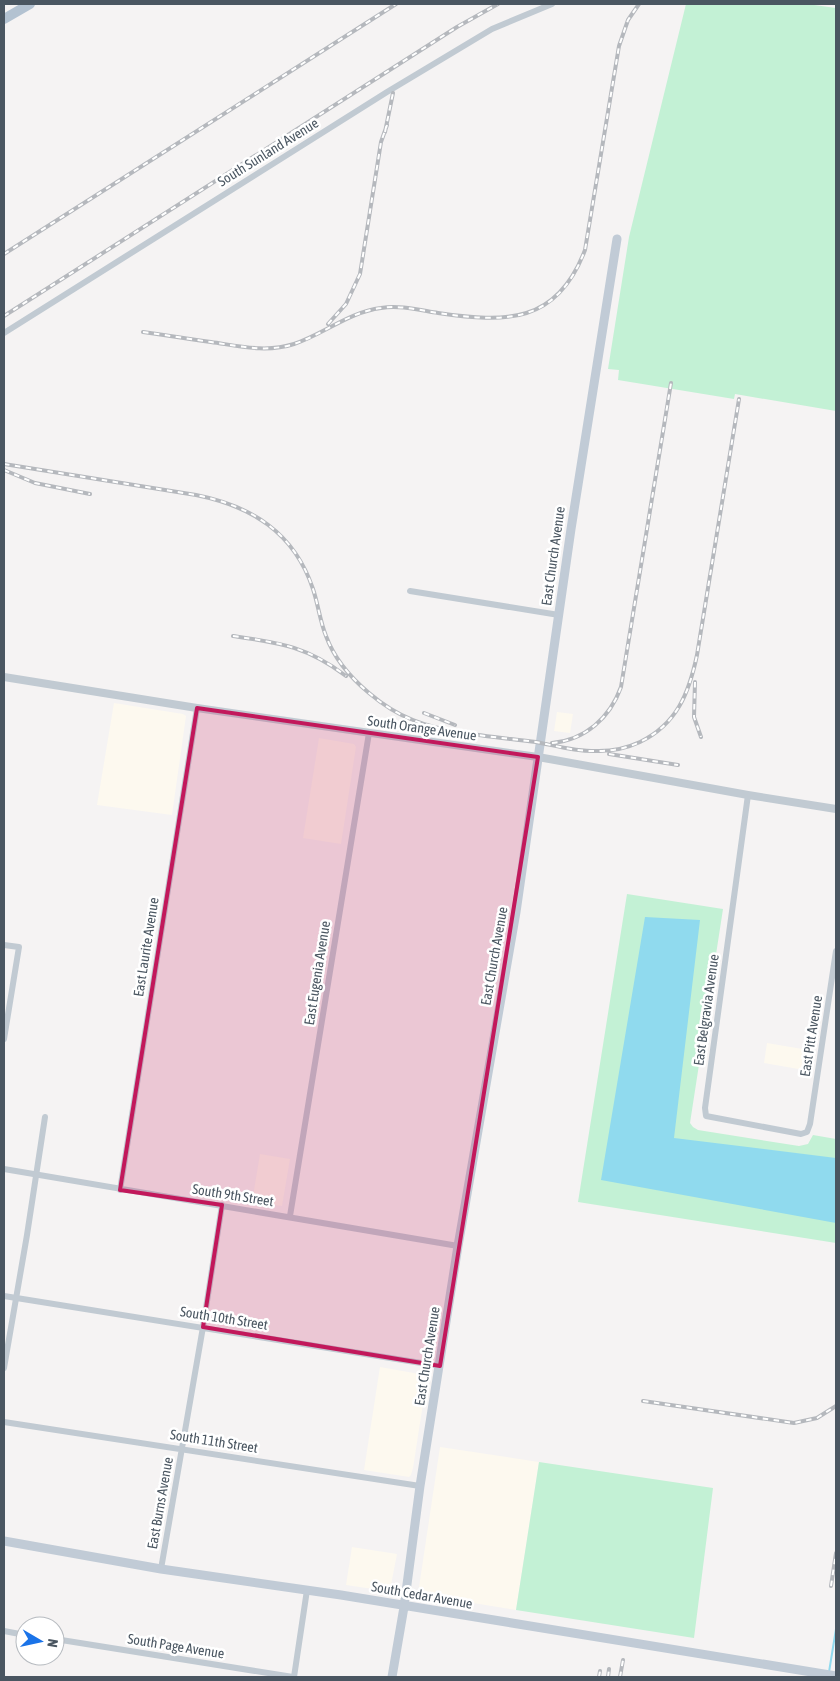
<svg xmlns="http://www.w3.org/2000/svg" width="840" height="1681" viewBox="0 0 840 1681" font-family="'Asap Condensed',sans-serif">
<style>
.commercial{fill:#fdf9ef}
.green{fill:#c3f1d5}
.water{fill:#90daee}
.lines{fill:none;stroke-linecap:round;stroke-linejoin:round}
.stream{stroke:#90daee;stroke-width:2}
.minor{stroke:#c1cad2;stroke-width:6}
.tertiary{stroke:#c1cad2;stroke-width:8}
.secondary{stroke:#c1cbd6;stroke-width:9}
.primary{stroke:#b3c2d1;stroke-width:10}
.rail-casing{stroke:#b5b8bd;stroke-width:4}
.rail{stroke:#fff;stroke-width:2;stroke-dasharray:5.5;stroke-linecap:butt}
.marked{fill:#c2185b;fill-opacity:0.2;stroke:#c2185b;stroke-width:4;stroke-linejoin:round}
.labels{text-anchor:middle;stroke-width:5;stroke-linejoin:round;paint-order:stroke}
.street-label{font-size:14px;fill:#4a5661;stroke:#fff}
</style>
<rect width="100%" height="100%" fill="#f5f3f3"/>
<!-- commercial -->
<path class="commercial" d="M 114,703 L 183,714 L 186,716 L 172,815 L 97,805 Z
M 557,712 L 573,714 L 570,733 L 554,731 Z
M 319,738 L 354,744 L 356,747 L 341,844 L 303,838 Z
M 767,1043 L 814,1051 L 810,1071 L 764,1063 Z
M 260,1154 L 290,1159 L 282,1206 L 252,1202 Z
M 380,1367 L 425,1375 L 427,1378 L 413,1468 L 411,1475 L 409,1477 L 364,1470 Z
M 440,1447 L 539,1462 L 516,1610 L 418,1594 Z
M 352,1547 L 397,1554 L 390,1590 L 387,1591 L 346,1585 Z"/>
<!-- green -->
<path class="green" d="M 686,4 L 807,4 L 836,8 L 836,411 L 735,394 L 734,399 L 618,380 L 619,370 L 608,369 L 629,237 Z
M 627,894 L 723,909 L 690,1123 L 693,1127 L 698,1130 L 799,1146 L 808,1144 L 813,1135 L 836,1139 L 836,1243 L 578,1202 Z
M 539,1462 L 713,1488 L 694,1638 L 516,1610 Z"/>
<!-- water -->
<path class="water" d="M 645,917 L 700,920 L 674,1138 L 836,1158 L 836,1223 L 601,1180 Z"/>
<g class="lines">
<!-- stream -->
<path class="stream" d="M 829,1672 L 836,1629"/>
<!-- minor -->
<path class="minor" d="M 4,333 L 387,92 L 492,29 L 552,4
M 410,591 L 559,615
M 748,795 L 705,1108 L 706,1116 L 801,1134 L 807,1132 L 810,1124 L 836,951
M 4,945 L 19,947 L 4,1039
M 4,1169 L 458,1246
M 120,1190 L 197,708
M 290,1216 L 369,733
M 4,1296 L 440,1366
M 4,1368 L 27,1235 L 45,1117
M 4,1422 L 420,1486
M 161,1569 L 203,1327 L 222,1205
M 4,1631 L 25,1635
M 55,1639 L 293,1677
M 294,1677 L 307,1590"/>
<!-- tertiary -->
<path class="tertiary" d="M 4,677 L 197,708 L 538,757 L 748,795 L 836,809"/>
<!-- secondary -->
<path class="secondary" d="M 4,1541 L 161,1569 L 341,1595 L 836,1676
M 392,1677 L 404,1607 L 420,1486 L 458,1246 L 516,912 L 571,529 L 617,239"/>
<!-- primary -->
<path class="primary" d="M 4,19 L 30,4"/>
<!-- rail casing -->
<g class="rail-casing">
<path id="rail" d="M 385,132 L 393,93
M 4,254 L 396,4
M 4,316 L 457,27 L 498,4
M 328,324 L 346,304 L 360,274 L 381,142 L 387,125
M 143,332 C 166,335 189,339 211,342 C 239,346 266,353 294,344 C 324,334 349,312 381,308 C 400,305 419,310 438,313 C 506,323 557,324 585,250 L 619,46 L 628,20 L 639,4
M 4,464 L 196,495 C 251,506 294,532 313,589 C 318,604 320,621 326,636 C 334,658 351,678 369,693 C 382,704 397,714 413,720 C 448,734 498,737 536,742 C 557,746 578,752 599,751 C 613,751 627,748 640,742 C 677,724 689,693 697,655 L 739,399
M 4,470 L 35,483 L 90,494
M 233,636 C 280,643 306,646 346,676
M 695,682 L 694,717 L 701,737
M 424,713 L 455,725
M 552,743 C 585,740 610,718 621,687 L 671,383
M 609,754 L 678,765
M 643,1401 L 794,1423 L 817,1418 L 836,1406
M 831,1586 L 836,1553
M 599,1677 L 600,1671
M 608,1677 L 609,1669
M 620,1677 L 623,1660"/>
</g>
<!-- rail -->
<use href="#rail" class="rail"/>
</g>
<!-- marked area -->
<path class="marked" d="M 197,708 L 538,757 L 440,1366 L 203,1327 L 222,1205 L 120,1190 Z"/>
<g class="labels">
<!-- street labels -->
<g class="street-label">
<text transform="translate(268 152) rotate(-32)" y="5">South Sunland Avenue</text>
<text transform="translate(553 556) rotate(-82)" y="5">East Church Avenue</text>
<text transform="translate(422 728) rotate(8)" y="5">South Orange Avenue</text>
<text transform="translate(146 947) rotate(-81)" y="5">East Laurite Avenue</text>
<text transform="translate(494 956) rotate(-80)" y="5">East Church Avenue</text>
<text transform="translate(317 973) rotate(-81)" y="5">East Eugenia Avenue</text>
<text transform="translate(706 1010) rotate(-82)" y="5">East Belgravia Avenue</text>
<text transform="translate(811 1036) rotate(-81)" y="5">East Pitt Avenue</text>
<text transform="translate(233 1195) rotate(9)" y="5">South 9th Street</text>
<text transform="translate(224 1318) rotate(9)" y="5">South 10th Street</text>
<text transform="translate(427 1356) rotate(-81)" y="5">East Church Avenue</text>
<text transform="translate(214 1441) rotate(9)" y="5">South 11th Street</text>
<text transform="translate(160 1503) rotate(-80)" y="5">East Burns Avenue</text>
<text transform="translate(422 1595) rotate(10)" y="5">South Cedar Avenue</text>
<text transform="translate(176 1646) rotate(9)" y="5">South Page Avenue</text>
</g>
</g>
<!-- border -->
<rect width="840" height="1681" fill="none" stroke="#4a5661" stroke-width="10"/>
<!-- north arrow -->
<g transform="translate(40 1641) rotate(99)"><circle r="24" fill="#ffffff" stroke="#b7bbc0"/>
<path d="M0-4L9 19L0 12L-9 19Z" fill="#1a73e8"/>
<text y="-8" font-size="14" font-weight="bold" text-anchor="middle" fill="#4a5661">N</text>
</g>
</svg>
